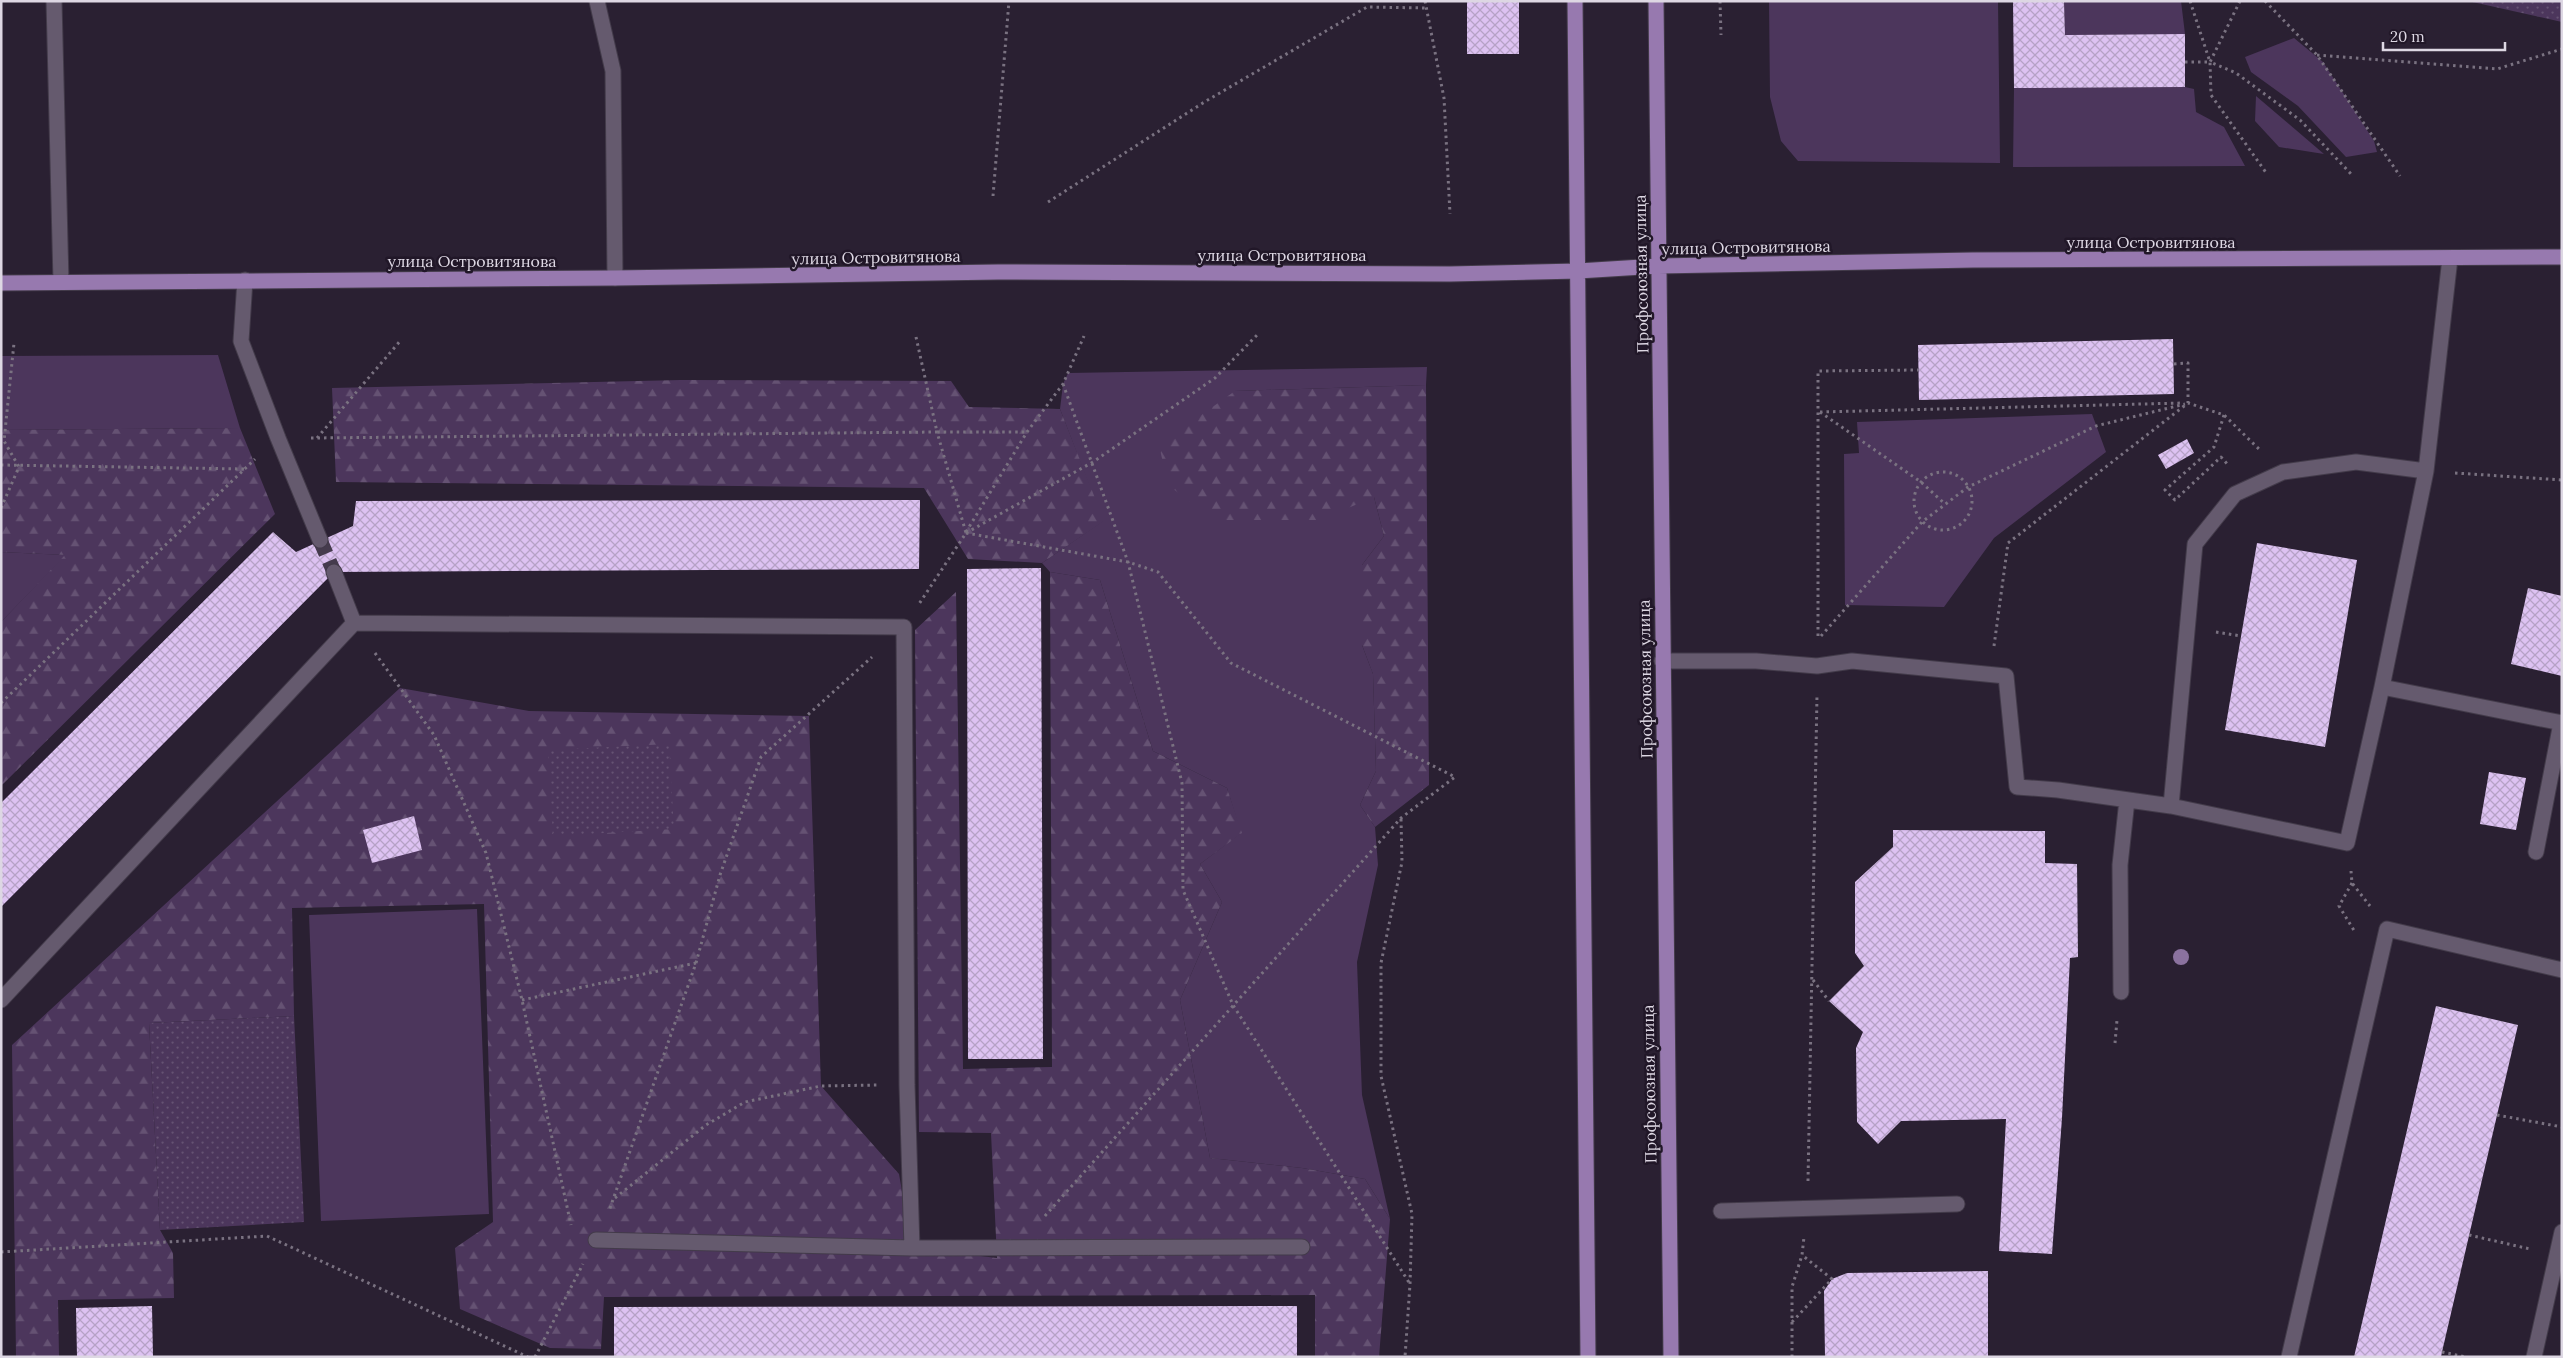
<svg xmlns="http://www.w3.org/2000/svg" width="2563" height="1358" viewBox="0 0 2563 1358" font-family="Lora,serif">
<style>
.grass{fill:#4c365c}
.forest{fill:url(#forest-firs)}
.park{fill:url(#park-dots)}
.building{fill:url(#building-cross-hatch)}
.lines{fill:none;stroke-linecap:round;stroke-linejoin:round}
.minor-tunnel{stroke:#453b4d;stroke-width:15;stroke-dasharray:15 8;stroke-linecap:butt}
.minor-casing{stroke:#433b4a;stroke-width:17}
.major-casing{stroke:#433b4a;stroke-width:17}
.path{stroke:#7a7281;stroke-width:3;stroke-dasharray:2.5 4;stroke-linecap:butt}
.minor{stroke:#655a6e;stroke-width:15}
.major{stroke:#9779af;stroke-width:15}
.tree{fill:#8b729f}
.labels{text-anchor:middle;stroke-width:5;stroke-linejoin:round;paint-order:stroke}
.street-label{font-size:16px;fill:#ddd7e3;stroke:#211728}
</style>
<defs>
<pattern id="forest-firs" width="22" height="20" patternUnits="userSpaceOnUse" patternTransform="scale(1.25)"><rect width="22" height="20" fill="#4c365c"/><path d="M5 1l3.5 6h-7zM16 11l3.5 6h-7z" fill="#655273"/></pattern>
<pattern id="park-dots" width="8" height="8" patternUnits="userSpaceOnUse" patternTransform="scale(1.25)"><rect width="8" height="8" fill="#4c365c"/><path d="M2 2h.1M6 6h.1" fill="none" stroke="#655273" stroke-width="1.8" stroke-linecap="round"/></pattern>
<pattern id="building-cross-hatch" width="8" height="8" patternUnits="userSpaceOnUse" patternTransform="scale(1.25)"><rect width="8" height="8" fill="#ddc2f2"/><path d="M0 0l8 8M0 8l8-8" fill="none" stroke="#b6a2c6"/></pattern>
</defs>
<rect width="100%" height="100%" fill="#2a2032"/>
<!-- grass -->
<path class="grass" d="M 1769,1 L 1998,1 L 2000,163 L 1798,161 L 1781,141 L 1770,97 Z
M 2064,1 L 2181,1 L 2185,34 L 2065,35 Z
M 2294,38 L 2323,62 L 2374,141 L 2377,152 L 2346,157 L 2298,106 L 2251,72 L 2245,57 Z
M 2185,87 L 2194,89 L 2196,112 L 2224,127 L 2245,166 L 2013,167 L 2014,88 Z
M 2256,96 L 2324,154 L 2279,147 L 2255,121 Z
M 218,355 L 240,428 L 1,430 L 1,356 Z
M 1427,367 L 1426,385 L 1235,391 L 1374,497 L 1384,536 L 1362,565 L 1362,645 L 1373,674 L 1376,771 L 1360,805 L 1375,827 L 1378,865 L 1357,962 L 1362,1095 L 1390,1219 L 1365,1179 L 1302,1168 L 1210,1158 L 1180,1000 L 1222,902 L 1200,864 L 1241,833 L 1227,788 L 1153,751 L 1100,580 L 1050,572 L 1042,563 L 1103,521 L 1060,409 L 1063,384 L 1068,373 Z
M 2092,414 L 2106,452 L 1994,538 L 1944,607 L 1845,605 L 1844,454 L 1859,453 L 1857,422 Z
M 1,552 L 66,555 L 1,622 Z
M 477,909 L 489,1214 L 321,1221 L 309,915 Z"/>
<!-- forest -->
<path class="forest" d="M 681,380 L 951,381 L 969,407 L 1060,409 L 1104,521 L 1042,563 L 968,559 L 924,488 L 336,482 L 332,388 Z
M 1426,385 L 1429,785 L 1375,827 L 1360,805 L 1376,771 L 1373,674 L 1362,645 L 1362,565 L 1384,536 L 1374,497 L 1320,520 L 1214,520 L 1168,485 L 1159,445 L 1235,391 Z
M 240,428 L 275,514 L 1,786 L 1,622 L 65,555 L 1,552 L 1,430 Z
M 1050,572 L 1100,580 L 1153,751 L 1227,788 L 1242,833 L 1200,864 L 1222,902 L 1180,1000 L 1210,1158 L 1302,1168 L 1365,1179 L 1390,1219 L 1379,1357 L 1315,1357 L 1315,1295 L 604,1297 L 601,1349 L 550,1348 L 460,1309 L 455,1248 L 493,1222 L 484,904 L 292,908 L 294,1016 L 149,1023 L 160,1230 L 173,1253 L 174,1298 L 58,1300 L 59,1357 L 16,1357 L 12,1045 L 400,688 L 529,711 L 809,716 L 821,1086 L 899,1174 L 912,1248 L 997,1258 L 991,1133 L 919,1132 L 915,630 L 956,592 L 963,1069 L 1052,1067 Z"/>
<!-- park -->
<path class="park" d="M 2468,1 L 2562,1 L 2562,22 Z
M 669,744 L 674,829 L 553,836 L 548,750 Z
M 294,1016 L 304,1222 L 160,1230 L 149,1023 Z"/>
<!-- building -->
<path class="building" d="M 1467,1 L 1519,1 L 1519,54 L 1467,54 Z
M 2013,1 L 2064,1 L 2065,35 L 2185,34 L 2185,87 L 2014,88 Z
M 2173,339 L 2174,394 L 1919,400 L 1918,345 Z
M 2187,439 L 2194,453 L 2166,469 L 2158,455 Z
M 920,500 L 919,569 L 334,572 L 1,907 L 1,803 L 273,532 L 296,552 L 353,526 L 356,501 Z
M 2257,543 L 2357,560 L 2325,747 L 2225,730 Z
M 1041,568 L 1043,1059 L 968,1059 L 967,569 Z
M 2528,588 L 2562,596 L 2562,676 L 2511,664 Z
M 2489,772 L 2526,778 L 2516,830 L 2480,824 Z
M 414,816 L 422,850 L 372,863 L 363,830 Z
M 1893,830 L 2045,831 L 2045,863 L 2077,864 L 2078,957 L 2070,958 L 2062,1118 L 2052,1254 L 1999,1251 L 2006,1119 L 1901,1121 L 1878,1144 L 1857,1122 L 1856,1048 L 1863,1032 L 1829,1001 L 1864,966 L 1855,953 L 1855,882 L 1893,847 Z
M 2436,1006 L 2518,1025 L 2442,1352 L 2441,1357 L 2354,1357 Z
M 1988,1271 L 1988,1357 L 1825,1357 L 1824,1291 L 1832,1279 L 1847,1273 Z
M 152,1306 L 153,1357 L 77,1357 L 76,1308 Z
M 1297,1306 L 1297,1357 L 614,1357 L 614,1307 Z"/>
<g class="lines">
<!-- minor-tunnel -->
<path class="minor-tunnel" d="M 320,540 L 334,572"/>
<!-- minor casing -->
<g class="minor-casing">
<path id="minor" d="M 54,1 L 61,282
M 597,1 L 613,71 L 615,278
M 245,280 L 241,341 L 278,438 L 320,540
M 2426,471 L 2356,462 L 2283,472 L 2235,494 L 2195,544 L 2171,806 L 2347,843 L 2382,687 L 2426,471 L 2450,258
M 354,623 L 904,627 L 907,1085 L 912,1248 L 596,1240
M 1662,661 L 1756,661 L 1817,666 L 1852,661 L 2006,676 L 2017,787 L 2058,790 L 2171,806
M 2382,687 L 2562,723
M 2536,852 L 2561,723
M 2121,992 L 2120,865 L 2127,800
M 1,1000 L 354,623 L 334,572
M 1721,1211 L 1957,1204
M 912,1248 L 1302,1247
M 2289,1357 L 2387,929 L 2562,970
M 2534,1357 L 2562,1232"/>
</g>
<!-- major casing -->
<g class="major-casing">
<path id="major" d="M 1575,1 L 1588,1357
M 1656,1 L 1671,1357
M 1,283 L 615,278 L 998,272 L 1450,274 L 1578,271 L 1658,266 L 1973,260 L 2562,257"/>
</g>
<!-- path -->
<path class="path" d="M 1425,1 L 1444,98 L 1450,214
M 1720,1 L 1721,35
M 2190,1 L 2210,62 L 2211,95 L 2267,174
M 2240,1 L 2210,62 L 2236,73 L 2300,120 L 2353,176
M 2265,1 L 2317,55 L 2400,176
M 2317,55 L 2497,69 L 2562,49
M 2185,62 L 2210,62
M 993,196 L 1009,1
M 1048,202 L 1206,101 L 1367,7 L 1426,8
M 916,337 L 937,432 L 1026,432
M 2174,364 L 2188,363 L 2188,403
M 1063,384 L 1128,562 L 1182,783 L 1183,890 L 1233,1005 L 1410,1284
M 1820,412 L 2183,403
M 1820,412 L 1921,482 L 1945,504
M 2224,415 L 2214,447 L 2165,490 L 2175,500 L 2221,457 L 2229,466
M 311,438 L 937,432 L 966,533 L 919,604
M 317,438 L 401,340
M 1,465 L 244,469
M1914 501a29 29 0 1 1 58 0a29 29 0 1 1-58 0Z
M 2455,473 L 2562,480
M 1,508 L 19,467 L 4,441 L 14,343
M 966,532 L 1027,432 L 1063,384 L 1084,336
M 966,533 L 1128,562 L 1158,572 L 1231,663 L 1455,777 L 1401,818 L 1044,1217
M 966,533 L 1093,462 L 1215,378 L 1258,334
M 2216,632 L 2241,636
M 1818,636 L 1818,371 L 1918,370
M 1821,636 L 1922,522 L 1968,487 L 2096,426 L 2185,404
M 1994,646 L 2008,543 L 2188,403 L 2224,415 L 2261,451
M 375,653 L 434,735 L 486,853 L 522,1000 L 571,1225
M 1,703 L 255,459
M 1401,819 L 1402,862 L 1381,963 L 1381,1076 L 1412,1214 L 1410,1284 L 1405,1357
M 2351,871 L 2352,883 L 2370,906
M 2352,883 L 2339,906 L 2355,932
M 696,963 L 720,875 L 761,757 L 872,657
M 1813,980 L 1829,1001
M 522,1000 L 696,963 L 609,1211
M 2115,1043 L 2117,1020
M 2497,1115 L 2562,1127
M 1808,1181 L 1817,695
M 615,1198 L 706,1125 L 745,1102 L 821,1086 L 877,1085
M 2469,1235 L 2530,1249
M 1,1252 L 267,1236 L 528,1357
M 1792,1322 L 1832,1279 L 1802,1255
M 2442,1352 L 2466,1357
M 535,1357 L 583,1264
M 1792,1357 L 1792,1287 L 1802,1255 L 1804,1237"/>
<!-- minor -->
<use href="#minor" class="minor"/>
<!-- major -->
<use href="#major" class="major"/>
</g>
<!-- trees -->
<circle class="tree" cx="2181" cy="957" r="8"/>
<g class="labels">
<!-- street labels -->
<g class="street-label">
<text x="2151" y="248">улица Островитянова</text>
<text transform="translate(1746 247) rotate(-1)" y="6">улица Островитянова</text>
<text x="1282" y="261">улица Островитянова</text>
<text transform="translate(876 257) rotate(-1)" y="6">улица Островитянова</text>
<text x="472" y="267">улица Островитянова</text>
<text transform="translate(1641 274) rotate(-91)" y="6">Профсоюзная улица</text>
<text transform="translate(1645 679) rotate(-91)" y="6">Профсоюзная улица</text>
<text transform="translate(1649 1084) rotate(-91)" y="6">Профсоюзная улица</text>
</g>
</g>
<!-- border -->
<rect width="2563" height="1358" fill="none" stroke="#ddd7e3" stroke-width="5"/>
<!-- scale -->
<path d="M2383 42v8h122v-8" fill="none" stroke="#ddd7e3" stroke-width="2.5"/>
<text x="2390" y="42" font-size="15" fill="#ddd7e3" stroke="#211728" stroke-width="4" paint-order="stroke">20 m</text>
</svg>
